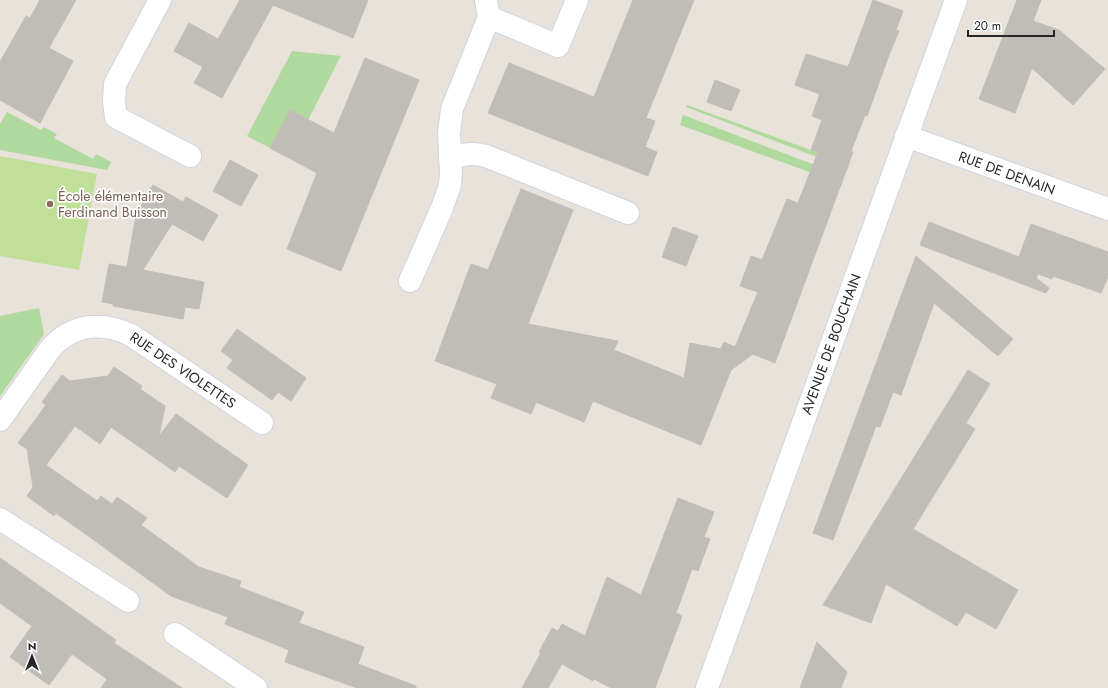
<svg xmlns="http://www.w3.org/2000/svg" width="1108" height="688" viewBox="0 0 1108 688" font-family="Jost,sans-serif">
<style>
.green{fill:#b0d99d}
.pitch{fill:#c0df99}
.building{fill:#c0bcb7;stroke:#c3beb4}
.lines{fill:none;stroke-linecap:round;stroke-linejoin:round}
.minor-casing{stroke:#d0d2df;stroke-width:24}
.minor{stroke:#fff;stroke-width:22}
.education-dot{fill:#8d6e63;stroke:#fff;stroke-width:1.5}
.labels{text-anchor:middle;stroke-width:3.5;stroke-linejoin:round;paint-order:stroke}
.street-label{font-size:14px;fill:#272727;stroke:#fff}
.education-label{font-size:14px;fill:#785e54;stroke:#fff;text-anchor:start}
</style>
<rect width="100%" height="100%" fill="#e8e2da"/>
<!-- green -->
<path class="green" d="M 292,51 L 341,56 L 308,120 L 290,110 L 270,148 L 247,136 Z
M 687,105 L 849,164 L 848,169 L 686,107 Z
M 7,112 L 41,130 L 44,127 L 57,134 L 54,138 L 93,159 L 96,154 L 111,162 L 107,170 L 0,150 L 0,124 Z
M 683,115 L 844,176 L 842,184 L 680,125 Z
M 39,308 L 44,334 L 0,396 L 0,316 Z"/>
<!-- pitch -->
<path class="pitch" d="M 0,156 L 97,174 L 79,270 L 0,256 Z"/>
<!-- building -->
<path class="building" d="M 40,0 L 76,0 L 49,48 L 73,61 L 40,123 L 0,100 L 0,62 L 26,16 L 30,18 Z
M 240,0 L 368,0 L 353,38 L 273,5 L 222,98 L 194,83 L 203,67 L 174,51 L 189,23 L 218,39 Z
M 633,0 L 694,0 L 646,118 L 655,121 L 645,147 L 657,152 L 648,176 L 488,113 L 509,63 L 594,97 Z
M 873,0 L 903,11 L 896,30 L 899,31 L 889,55 L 867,116 L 865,115 L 851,151 L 853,152 L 775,363 L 753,354 L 731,370 L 701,445 L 593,401 L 584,422 L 536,402 L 531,414 L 491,398 L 497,384 L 435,361 L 471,264 L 488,270 L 521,189 L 573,210 L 528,324 L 618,341 L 614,350 L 684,378 L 690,343 L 721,349 L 724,342 L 735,347 L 758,292 L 740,286 L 751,256 L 762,260 L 787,199 L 798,203 L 818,152 L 811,150 L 822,120 L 812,116 L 820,94 L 795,85 L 806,54 L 848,67 Z
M 1017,0 L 1041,0 L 1033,21 L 1059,30 L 1105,69 L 1073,105 L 1032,68 L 1015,113 L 979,99 Z
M 365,58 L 419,80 L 341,271 L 287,249 L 317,173 L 270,148 L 290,110 L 334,133 Z
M 715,80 L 740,90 L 731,111 L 707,102 Z
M 230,160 L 258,175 L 241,206 L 213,191 Z
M 153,185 L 183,202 L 186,197 L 218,215 L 203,241 L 172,224 L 143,270 L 204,282 L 199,309 L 185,307 L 183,319 L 113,306 L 113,304 L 102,302 L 109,264 L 127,267 L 136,215 Z
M 929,222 L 1019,257 L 1031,224 L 1108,252 L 1108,277 L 1101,293 L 1053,276 L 1052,279 L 1038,274 L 1036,278 L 1049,288 L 1046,293 L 920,245 Z
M 673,227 L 698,236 L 686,266 L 662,257 Z
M 916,256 L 1013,339 L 998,356 L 934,303 L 901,395 L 893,392 L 880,427 L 876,426 L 833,540 L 813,533 Z
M 237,329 L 306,378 L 291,401 L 278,392 L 272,400 L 227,368 L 233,360 L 221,351 Z
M 114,367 L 142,386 L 140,389 L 165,406 L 159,436 L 176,414 L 248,465 L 227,498 L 179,466 L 175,472 L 111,427 L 100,444 L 75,426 L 46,465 L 97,501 L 101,496 L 112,504 L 117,497 L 147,518 L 141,525 L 199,567 L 241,581 L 239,587 L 304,612 L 299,623 L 364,647 L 358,664 L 416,686 L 416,688 L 357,688 L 285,662 L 289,650 L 225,624 L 228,617 L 171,596 L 91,538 L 56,513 L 54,516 L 27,496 L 33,487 L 27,449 L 18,443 L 46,405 L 42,402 L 62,375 L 70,381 L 108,376 Z
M 968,370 L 990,384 L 966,423 L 975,429 L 913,529 L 1018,590 L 996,629 L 966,612 L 957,626 L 886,584 L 871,623 L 823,605 Z
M 678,498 L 714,512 L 704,537 L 710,539 L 698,571 L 692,569 L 676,613 L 682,616 L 655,688 L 611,688 L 594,679 L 593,681 L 562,664 L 548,688 L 522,688 L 541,653 L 539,652 L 552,628 L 558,631 L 562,624 L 585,636 L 607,577 L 641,595 Z
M 0,558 L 116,640 L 114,643 L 182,688 L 101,688 L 107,679 L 72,654 L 49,685 L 10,657 L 32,626 L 0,603 Z
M 817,642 L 847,672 L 841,688 L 800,688 Z"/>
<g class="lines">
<!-- minor casing -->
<g class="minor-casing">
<path id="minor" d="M 160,0 L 115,84 L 114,101 L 116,117 L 190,156
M 489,17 L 558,46 L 577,0
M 906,136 L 1108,209
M 450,159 C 465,154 471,152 486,156 L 628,213
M 410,281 L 442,208 L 450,185 L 451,173 L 449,133 L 452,109 L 489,17 L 486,0
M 0,420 L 50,349 C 72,324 101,321 131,335 L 262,423
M 0,519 L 128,601
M 175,634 L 256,688
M 707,688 L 956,0"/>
</g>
<!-- minor -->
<use href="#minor" class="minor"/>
</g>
<!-- markers -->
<circle class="education-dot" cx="50" cy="204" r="4"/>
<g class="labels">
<!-- street labels -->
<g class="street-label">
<text transform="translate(1007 173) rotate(20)" y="5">RUE DE DENAIN</text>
<text transform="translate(831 344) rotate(-70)" y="5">AVENUE DE BOUCHAIN</text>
<text transform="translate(183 370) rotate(34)" y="5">RUE DES VIOLETTES</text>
</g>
<!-- education labels -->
<g class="education-label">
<text x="58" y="201">École élémentaire<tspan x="58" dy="16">Ferdinand Buisson</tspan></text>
</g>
</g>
<!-- north arrow -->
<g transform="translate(32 656)" stroke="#ffffff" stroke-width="3" paint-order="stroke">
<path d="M0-3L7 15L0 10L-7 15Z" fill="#272727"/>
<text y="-6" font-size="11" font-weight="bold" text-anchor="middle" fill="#272727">N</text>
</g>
<!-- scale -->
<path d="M968 30v6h86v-6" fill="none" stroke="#272727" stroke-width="2"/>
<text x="974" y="30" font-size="12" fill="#272727" stroke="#ffffff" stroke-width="3" paint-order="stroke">20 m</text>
</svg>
